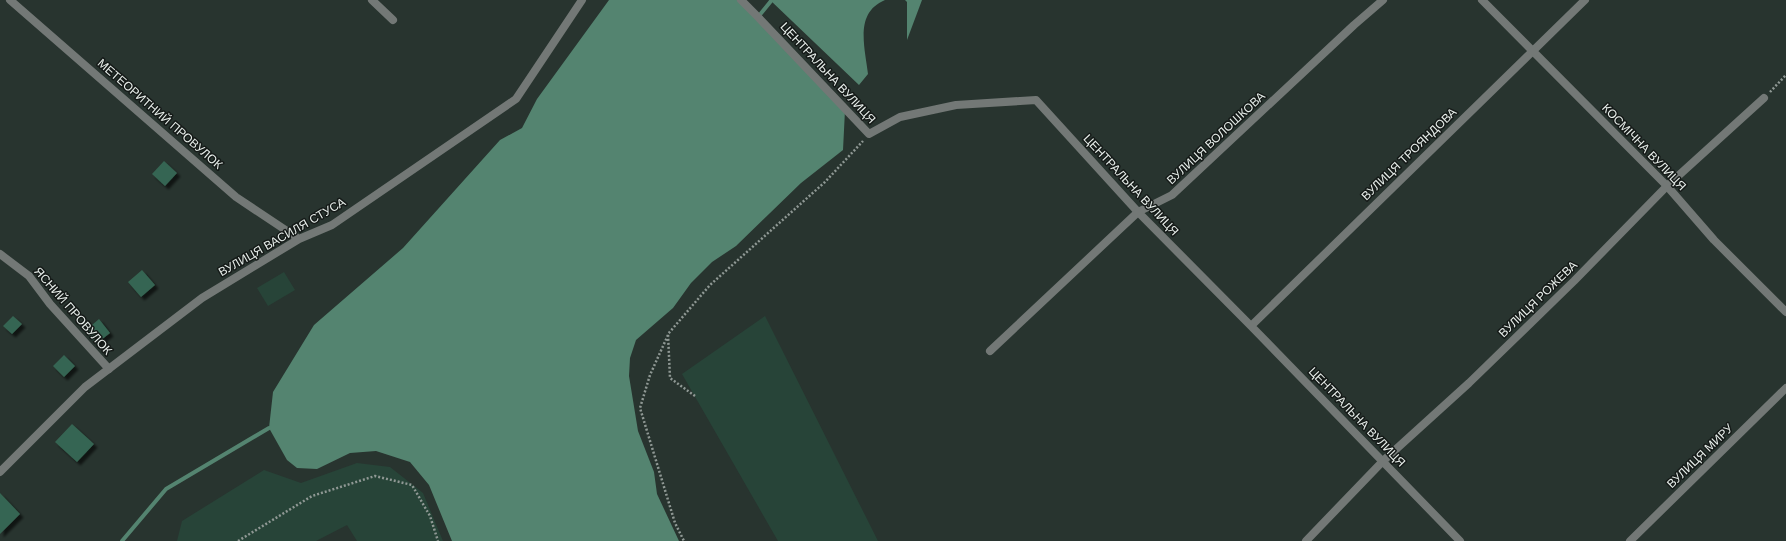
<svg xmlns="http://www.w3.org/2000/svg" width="1786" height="541" viewBox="0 0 1786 541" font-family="Arial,sans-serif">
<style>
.green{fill:#274438}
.water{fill:#548470}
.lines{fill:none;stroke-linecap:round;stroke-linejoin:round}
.stream{stroke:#548470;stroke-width:4}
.building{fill:#366552;filter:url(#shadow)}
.path{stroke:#8f9894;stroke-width:2.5;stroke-dasharray:2 2;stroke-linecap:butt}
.service{stroke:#737876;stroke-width:8}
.minor{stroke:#737876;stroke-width:8}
.labels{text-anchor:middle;stroke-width:3;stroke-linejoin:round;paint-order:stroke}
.street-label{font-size:12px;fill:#e8efeb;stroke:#151a18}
</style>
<defs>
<filter id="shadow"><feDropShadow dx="3.5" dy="3.5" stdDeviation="1" flood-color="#0009"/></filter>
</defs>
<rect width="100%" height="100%" fill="#28342f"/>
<!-- green -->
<path class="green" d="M 284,272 L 295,290 L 268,306 L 257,288 Z
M 765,316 L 878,541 L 778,541 L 682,374 Z
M 357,463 L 390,467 L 423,493 L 443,541 L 357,541 L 347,525 L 316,541 L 177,541 L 182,521 L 264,470 L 301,483 Z"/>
<!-- water -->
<path class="water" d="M 609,0 L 740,0 L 845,110 L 843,150 L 801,183 L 736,246 L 712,262 L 691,283 L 673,308 L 636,340 L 630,358 L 629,376 L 638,431 L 654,472 L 657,494 L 679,541 L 452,541 L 429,485 L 410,462 L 376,451 L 350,453 L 317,469 L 297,468 L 287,460 L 269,428 L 273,392 L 314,325 L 403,248 L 500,140 L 522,128 L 537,99 Z
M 770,0 L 885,0 C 854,13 865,47 868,74 L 859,85 Z
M 905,0 L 922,0 L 907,40 L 907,2 Z"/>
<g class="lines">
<!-- stream -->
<path class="stream" d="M 758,17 L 771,1
M 122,541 L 166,489 L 269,428"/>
</g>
<!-- building -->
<path class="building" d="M 164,161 L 177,173 L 165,186 L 152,174 Z
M 142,270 L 155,285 L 141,297 L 128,282 Z
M 13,316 L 22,324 L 12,334 L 3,326 Z
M 99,319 L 110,333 L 96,344 L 85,331 Z
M 64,355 L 75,366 L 64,377 L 53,366 Z
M 72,424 L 94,444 L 77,462 L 55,442 Z
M 0,493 L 20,514 L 0,534 Z"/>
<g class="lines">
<!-- path -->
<path class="path" d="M 1770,92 L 1786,75
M 668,335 L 650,375 L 640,408 L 675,523 L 684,541
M 695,396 L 670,378 L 668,334 L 710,285 L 825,182 L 863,141
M 238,541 L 312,496 L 375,476 L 412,485 L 430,516 L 438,541"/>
<!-- service -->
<path class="service" d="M 741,0 L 758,17 L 869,134 L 900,117 L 956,105 L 1036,100 L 1138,212
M 0,254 L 29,276 L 50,304 L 109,369
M 1306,541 L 1383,461 L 1469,383 L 1574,281 L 1667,186 L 1764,98"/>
<!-- minor -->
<path class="minor" d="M 10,0 L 236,197 L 299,239
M 372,0 L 393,20
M 1482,0 L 1667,186 L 1714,240 L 1786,312
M 1138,212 L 1251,326 L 1460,541
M 1251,326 L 1585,0
M 990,351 L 1138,212 L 1172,195 L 1354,25 L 1383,0
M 0,472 L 85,387 L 202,298 L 299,239 L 332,225 L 516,99 L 582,0
M 1630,541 L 1786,388"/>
</g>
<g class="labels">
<!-- street labels -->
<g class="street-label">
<text transform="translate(828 73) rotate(47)" y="4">ЦЕНТРАЛЬНА ВУЛИЦЯ</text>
<text transform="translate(160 114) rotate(41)" y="4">МЕТЕОРИТНИЙ ПРОВУЛОК</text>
<text transform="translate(1216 138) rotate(-43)" y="4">ВУЛИЦЯ ВОЛОШКОВА</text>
<text transform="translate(1644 147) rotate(46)" y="4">КОСМІЧНА ВУЛИЦЯ</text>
<text transform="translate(1409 154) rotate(-44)" y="4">ВУЛИЦЯ ТРОЯНДОВА</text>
<text transform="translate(1131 185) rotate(47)" y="4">ЦЕНТРАЛЬНА ВУЛИЦЯ</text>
<text transform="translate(282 237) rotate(-30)" y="4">ВУЛИЦЯ ВАСИЛЯ СТУСА</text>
<text transform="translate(1538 299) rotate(-44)" y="4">ВУЛИЦЯ РОЖЕВА</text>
<text transform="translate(73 311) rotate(49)" y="4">ЯСНИЙ ПРОВУЛОК</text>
<text transform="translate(1357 417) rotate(46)" y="4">ЦЕНТРАЛЬНА ВУЛИЦЯ</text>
<text transform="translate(1700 456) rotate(-44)" y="4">ВУЛИЦЯ МИРУ</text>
</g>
</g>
</svg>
